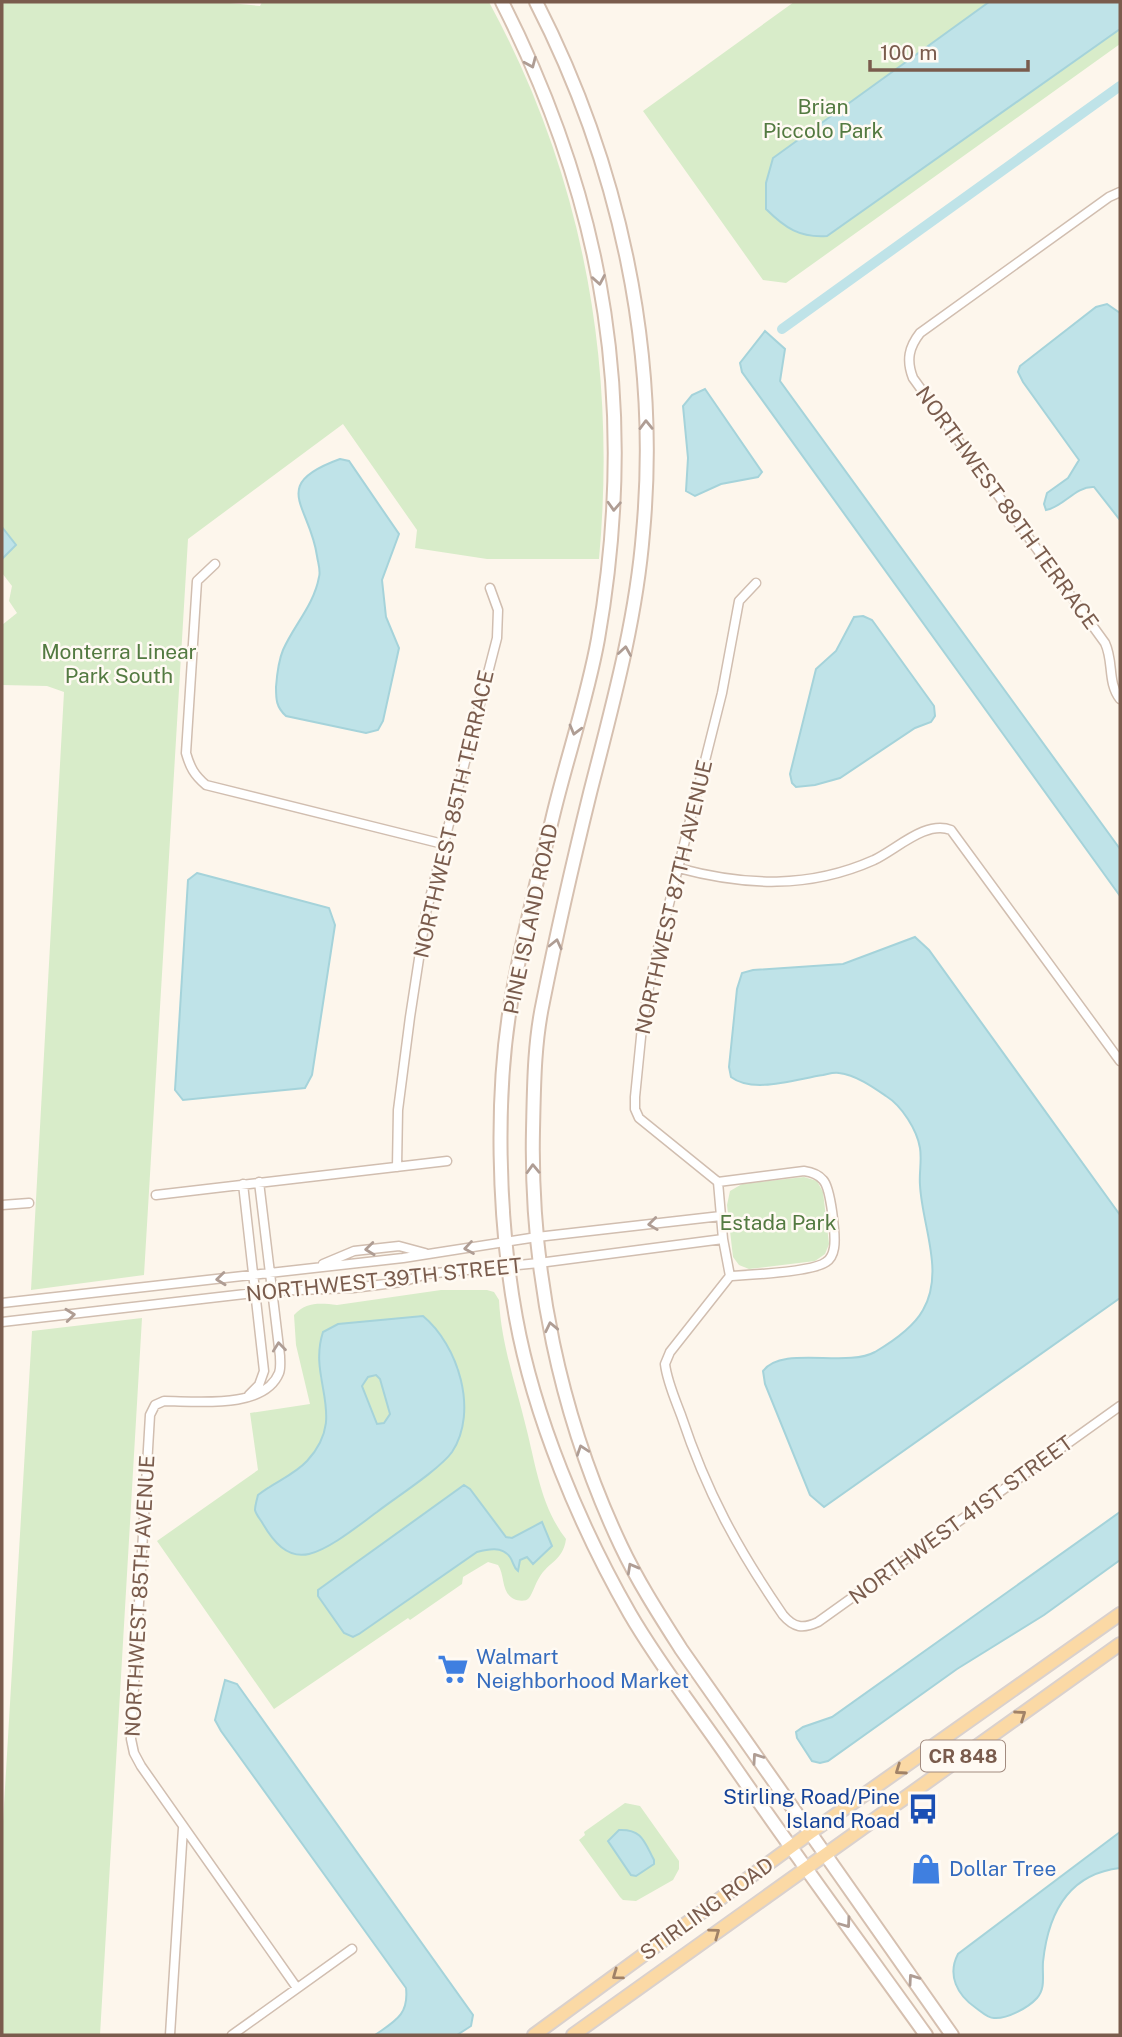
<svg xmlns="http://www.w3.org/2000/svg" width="1122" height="2037" viewBox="0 0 1122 2037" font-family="'Public Sans',sans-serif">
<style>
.green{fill:#d8ecc9;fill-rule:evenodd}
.water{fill:#bfe3e8;stroke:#a5d3da;stroke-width:2;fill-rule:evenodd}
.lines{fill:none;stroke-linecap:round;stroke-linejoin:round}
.canal{stroke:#bfe3e8;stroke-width:10}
.minor-casing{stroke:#d1beb0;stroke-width:11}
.secondary-casing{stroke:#d6c0b0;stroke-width:16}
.primary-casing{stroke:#dad1cd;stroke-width:16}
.minor{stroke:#fff;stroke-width:8}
.secondary{stroke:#fff;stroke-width:12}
.primary{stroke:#fbd9a5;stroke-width:12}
.oneway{stroke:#af9d94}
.oneway2{stroke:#a18267}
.labels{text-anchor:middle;stroke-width:5;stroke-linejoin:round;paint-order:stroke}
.shield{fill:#fffaf3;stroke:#a28b7f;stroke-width:2}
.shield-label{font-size:19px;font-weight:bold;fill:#7a5c4d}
.park-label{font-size:21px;fill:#537a41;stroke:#fffaf3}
.street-label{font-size:21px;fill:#7a5c4d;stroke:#fffaf3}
.shop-label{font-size:21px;fill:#366cbe;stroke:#fffaf3;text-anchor:start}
.transit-label{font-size:21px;fill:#164399;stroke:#fffaf3;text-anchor:end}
</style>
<rect width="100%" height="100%" fill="#fdf6ec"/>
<!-- green -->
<path class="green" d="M 2,2 L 219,2 L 260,6 L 262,2 L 489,2 C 583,175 617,363 599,559 L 487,559 L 415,548 L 417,530 L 343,424 L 188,539 L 144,1275 L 31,1290 L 64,692 L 47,686 L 2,685 L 2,625 L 17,613 L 9,601 L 12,586 L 2,573 Z
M 794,2 L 1120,2 L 1120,44 L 786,283 L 763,280 L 643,111 Z
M 804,1177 L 817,1181 L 823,1192 L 829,1244 L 825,1254 L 815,1261 L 749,1269 L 739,1265 L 733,1257 L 727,1205 L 730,1191 L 742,1184 Z
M 441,1290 L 487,1290 L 494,1292 L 499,1300 C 501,1343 516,1385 526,1427 C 536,1466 541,1507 566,1539 C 563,1561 549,1561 539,1578 C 535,1584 533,1593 529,1598 C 526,1602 518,1601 514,1599 C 501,1593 505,1575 498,1565 L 488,1562 L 463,1577 L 462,1584 L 410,1620 L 408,1618 L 274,1709 L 157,1541 L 258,1470 L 250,1413 L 310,1404 L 296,1345 L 294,1315 C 306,1302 319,1303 337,1305 ZM 458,1367 L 462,1396 L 463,1425 L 451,1452 L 427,1474 L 340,1539 L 268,1487 C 298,1473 327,1451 328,1415 C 328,1403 323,1388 320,1376 Z
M 142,1318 L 100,2035 L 2,2035 L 2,1839 L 32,1331 Z
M 376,1374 L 380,1378 L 390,1414 L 384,1423 L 377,1424 L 362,1386 L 368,1377 Z
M 625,1803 L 640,1806 L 679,1861 L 679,1869 L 673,1880 L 636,1901 L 623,1900 L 620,1897 L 579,1840 L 585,1835 L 584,1832 Z"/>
<!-- water -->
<path class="water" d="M 989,2 L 1120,2 L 1120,29 L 827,236 C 800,238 785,228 766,209 L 766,183 L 773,158 Z
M 1107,304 L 1120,313 L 1120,520 L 1094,487 C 1075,486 1064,507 1046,510 L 1044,504 L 1047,493 L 1068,478 L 1079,460 L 1023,382 L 1018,372 L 1020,366 L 1096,307 Z
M 765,331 L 785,349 L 780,381 L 1120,849 L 1120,896 L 742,372 L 740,363 Z
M 705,389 L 762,472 L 758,477 L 721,484 L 695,496 L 686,491 L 688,458 L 683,406 L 692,395 Z
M 340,459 L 349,461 L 399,534 L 382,580 L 386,617 L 399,648 L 383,721 L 378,730 L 366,733 L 286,716 C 276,707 276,699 276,687 C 277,674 278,662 283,650 C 294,625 314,605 319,577 C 321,571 318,563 317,556 C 310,505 268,485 340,459 Z
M 2,527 L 16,545 L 2,559 Z
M 863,616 L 872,620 L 934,706 L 935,716 L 931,722 L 915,728 L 840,778 L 815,785 L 796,787 L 792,783 L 790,774 L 816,669 L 836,651 L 854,617 Z
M 197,873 L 329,908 L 335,925 L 312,1075 L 305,1088 L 183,1100 L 175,1090 L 188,880 Z
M 915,937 L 929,950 L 1120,1215 L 1120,1298 L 824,1507 L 810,1495 L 765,1384 L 763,1371 C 782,1345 846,1368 875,1352 C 892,1342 913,1328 923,1310 C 945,1272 922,1226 920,1185 C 919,1173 922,1160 920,1148 C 917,1130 902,1106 886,1096 C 873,1087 856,1075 839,1073 C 834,1072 828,1074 823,1075 C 796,1079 753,1094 731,1077 L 729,1067 L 737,989 L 742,973 L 753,970 L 843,964 Z
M 423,1316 C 458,1345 479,1411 452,1452 C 440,1469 395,1498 377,1512 C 359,1525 330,1549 309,1554 C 287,1559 273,1541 263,1524 C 261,1520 256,1515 255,1510 C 255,1506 257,1499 258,1495 C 274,1482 293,1476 307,1461 C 349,1416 307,1381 323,1332 L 338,1324 ZM 376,1375 L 380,1379 L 390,1414 L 384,1423 L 377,1424 L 362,1386 L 368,1377 Z
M 464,1485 L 470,1489 L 506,1537 L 512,1538 L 542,1522 L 552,1546 L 533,1564 L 527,1557 L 520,1560 L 518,1571 C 513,1567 514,1563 510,1557 C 502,1546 488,1549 477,1552 L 359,1634 L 353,1637 L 344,1633 L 318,1596 L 318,1590 Z
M 1120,1512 L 1120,1560 L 1044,1615 L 957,1669 L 828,1761 L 820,1763 L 812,1761 L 797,1738 L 796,1732 L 803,1727 L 832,1717 Z
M 225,1680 L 237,1684 L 473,2015 L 471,2026 L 457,2035 L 375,2035 C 395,2021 409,2015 406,1988 L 221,1731 L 215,1720 Z
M 619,1830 C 642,1829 644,1841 654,1860 L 654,1864 L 636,1876 L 631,1875 L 608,1841 Z
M 1120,1832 L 1120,1868 C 1068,1874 1048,1914 1043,1962 C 1042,1975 1046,1988 1037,1998 C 1028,2008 1007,2019 994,2018 C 987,2018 982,2012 976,2008 C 957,1995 947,1975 958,1954 Z"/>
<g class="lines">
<!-- canal -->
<path class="canal" d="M 782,329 L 1120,86"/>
<!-- minor casing -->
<g class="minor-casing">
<path id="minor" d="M 1120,192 L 1109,197 L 920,333 C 909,347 906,360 913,378 L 1105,643 C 1114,662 1107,682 1120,699
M 215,564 L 197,581 L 186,753 C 190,767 194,775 206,785 L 443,844
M 756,583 L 739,601 L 722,693 L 651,976 L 642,1027 L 635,1097 L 635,1109 L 639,1118 L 718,1182 L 723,1239 L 730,1276 L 670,1352 L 665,1364 C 667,1381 675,1399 681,1415 C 707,1493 737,1548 783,1615 C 794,1628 803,1629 818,1622 L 1120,1406
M 678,868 C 745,886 809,889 874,860 C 897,849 926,820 951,830 L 1120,1061
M 397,1167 L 398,1110 L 410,1017 L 426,913 L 497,638 L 498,610 L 490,588
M 259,1182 L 280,1356 C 280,1361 281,1368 279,1373 C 264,1410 195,1401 164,1401 L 155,1405 L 150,1415 L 131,1739 L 134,1753 L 141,1766 L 297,1988
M 718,1182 L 804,1171 C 811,1172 818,1174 823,1180 C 831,1188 836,1237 834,1248 C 833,1254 831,1259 826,1262 C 813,1272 749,1275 730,1276
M 243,1184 L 264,1371 L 259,1385 L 249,1395
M 156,1195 L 447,1161
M 2,1205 L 29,1203
M 323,1264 L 354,1251 L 399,1246 L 425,1253
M 2,1303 L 403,1258 L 537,1237 L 721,1216
M 2,1322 L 272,1291 L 353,1288 L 402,1282 L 426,1274 L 539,1263 L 723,1239
M 170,2035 L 183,1828
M 232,2035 L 352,1949"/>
</g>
<!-- secondary casing -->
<g class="secondary-casing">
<path id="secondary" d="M 502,2 C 607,209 638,411 598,639 C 587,700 566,760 552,820 C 538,877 523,934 513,991 C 494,1090 498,1220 516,1318 C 534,1417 580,1527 630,1614 C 659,1664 696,1711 729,1759 C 793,1852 860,1943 926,2035
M 536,2 C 619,164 660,350 643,533 C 636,621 612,707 590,793 C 573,862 557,932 543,1002 C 534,1044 534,1087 533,1130 C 530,1272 560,1417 621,1546 C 638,1582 660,1616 681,1649 L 952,2035"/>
</g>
<!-- primary casing -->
<g class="primary-casing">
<path id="primary" d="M 534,2035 L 810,1833 L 1120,1614
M 573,2035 L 1120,1644"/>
</g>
<!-- minor -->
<use href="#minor" class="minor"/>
<!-- secondary -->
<use href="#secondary" class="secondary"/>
<!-- primary -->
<use href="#primary" class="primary"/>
</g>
<!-- one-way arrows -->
<defs><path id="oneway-chevron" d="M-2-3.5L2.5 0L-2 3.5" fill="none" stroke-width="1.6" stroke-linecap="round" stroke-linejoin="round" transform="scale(1.75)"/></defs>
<g class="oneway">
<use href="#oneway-chevron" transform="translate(531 63) rotate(67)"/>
<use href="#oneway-chevron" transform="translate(599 280) rotate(80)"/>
<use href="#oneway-chevron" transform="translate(646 425) rotate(-91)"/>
<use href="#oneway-chevron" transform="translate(614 506) rotate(93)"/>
<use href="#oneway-chevron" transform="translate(625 651) rotate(-81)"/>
<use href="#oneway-chevron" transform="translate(575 730) rotate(105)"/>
<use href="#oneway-chevron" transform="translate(556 944) rotate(-77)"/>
<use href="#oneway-chevron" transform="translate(533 1169) rotate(-92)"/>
<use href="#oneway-chevron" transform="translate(653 1224) rotate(173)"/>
<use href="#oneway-chevron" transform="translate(469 1248) rotate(171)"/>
<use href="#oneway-chevron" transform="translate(370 1249) rotate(174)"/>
<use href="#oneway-chevron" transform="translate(221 1279) rotate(174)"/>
<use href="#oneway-chevron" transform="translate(70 1315) rotate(-6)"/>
<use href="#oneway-chevron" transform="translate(551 1327) rotate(-102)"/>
<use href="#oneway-chevron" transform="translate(279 1347) rotate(-96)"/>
<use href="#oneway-chevron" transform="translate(582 1450) rotate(-109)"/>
<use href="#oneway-chevron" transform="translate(632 1568) rotate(-119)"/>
<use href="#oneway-chevron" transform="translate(757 1758) rotate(-125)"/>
<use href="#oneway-chevron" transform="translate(846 1923) rotate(54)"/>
<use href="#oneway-chevron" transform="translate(913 1979) rotate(-125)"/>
</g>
<g class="oneway2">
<use href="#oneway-chevron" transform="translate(1021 1715) rotate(-35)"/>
<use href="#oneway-chevron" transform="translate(900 1770) rotate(145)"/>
<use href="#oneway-chevron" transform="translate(715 1933) rotate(-36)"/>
<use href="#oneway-chevron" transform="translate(617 1975) rotate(144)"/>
</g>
<!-- icons -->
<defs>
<g id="supermarket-bare" transform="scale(2.415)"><path d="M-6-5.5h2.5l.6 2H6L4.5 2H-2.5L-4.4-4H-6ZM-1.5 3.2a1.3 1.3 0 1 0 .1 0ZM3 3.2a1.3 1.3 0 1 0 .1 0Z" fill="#3f7fe0" stroke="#fffaf3" stroke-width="2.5" paint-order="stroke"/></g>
<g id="bus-bare" transform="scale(2.415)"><path d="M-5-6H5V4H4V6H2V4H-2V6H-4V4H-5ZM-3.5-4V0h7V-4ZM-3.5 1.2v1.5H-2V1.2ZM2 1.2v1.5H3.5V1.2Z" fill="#1a4fb4" stroke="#fffaf3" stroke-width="2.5" paint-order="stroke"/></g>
<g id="shop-bare" transform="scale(2.415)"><path d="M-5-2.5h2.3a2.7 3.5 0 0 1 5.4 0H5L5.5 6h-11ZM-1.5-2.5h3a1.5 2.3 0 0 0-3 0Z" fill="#3f7fe0" stroke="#fffaf3" stroke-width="2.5" paint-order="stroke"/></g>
</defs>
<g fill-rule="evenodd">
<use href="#supermarket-bare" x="453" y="1669"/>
<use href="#bus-bare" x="923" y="1809"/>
<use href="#shop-bare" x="926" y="1869"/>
</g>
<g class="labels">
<!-- shield labels -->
<rect class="shield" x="921" y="1740.5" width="84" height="31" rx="5"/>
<g class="shield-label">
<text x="963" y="1763">CR 848</text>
</g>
<!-- park labels -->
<g class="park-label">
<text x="823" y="114">Brian<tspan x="823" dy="24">Piccolo Park</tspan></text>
<text x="119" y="659">Monterra Linear<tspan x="119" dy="24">Park South</tspan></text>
<text x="778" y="1230">Estada Park</text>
</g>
<!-- street labels -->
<g class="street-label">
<text transform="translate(1007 508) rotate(54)" y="7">NORTHWEST 89TH TERRACE</text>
<text transform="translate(454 814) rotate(-77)" y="7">NORTHWEST 85TH TERRACE</text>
<text transform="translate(674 897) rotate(-77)" y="7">NORTHWEST 87TH AVENUE</text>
<text transform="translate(531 919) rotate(-78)" y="7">PINE ISLAND ROAD</text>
<text transform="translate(384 1280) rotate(-6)" y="7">NORTHWEST 39TH STREET</text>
<text transform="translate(961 1520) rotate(-36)" y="7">NORTHWEST 41ST STREET</text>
<text transform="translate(140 1596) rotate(-87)" y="7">NORTHWEST 85TH AVENUE</text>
<text transform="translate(707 1909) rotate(-36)" y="7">STIRLING ROAD</text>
</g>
<!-- shop labels -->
<g class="shop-label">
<text x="476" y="1664">Walmart<tspan x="476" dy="24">Neighborhood Market</tspan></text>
<text x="949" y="1876">Dollar Tree</text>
</g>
<!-- transit labels -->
<g class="transit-label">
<text x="900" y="1804">Stirling Road/Pine<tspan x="900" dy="24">Island Road</tspan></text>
</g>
</g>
<!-- border -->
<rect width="1122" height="2037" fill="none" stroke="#7a5c4d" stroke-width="7"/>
<!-- scale -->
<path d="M870 60v10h158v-10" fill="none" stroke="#7a5c4d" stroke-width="3.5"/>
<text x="880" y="60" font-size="21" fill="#7a5c4d" stroke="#fffaf3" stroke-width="5" paint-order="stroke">100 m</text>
</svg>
